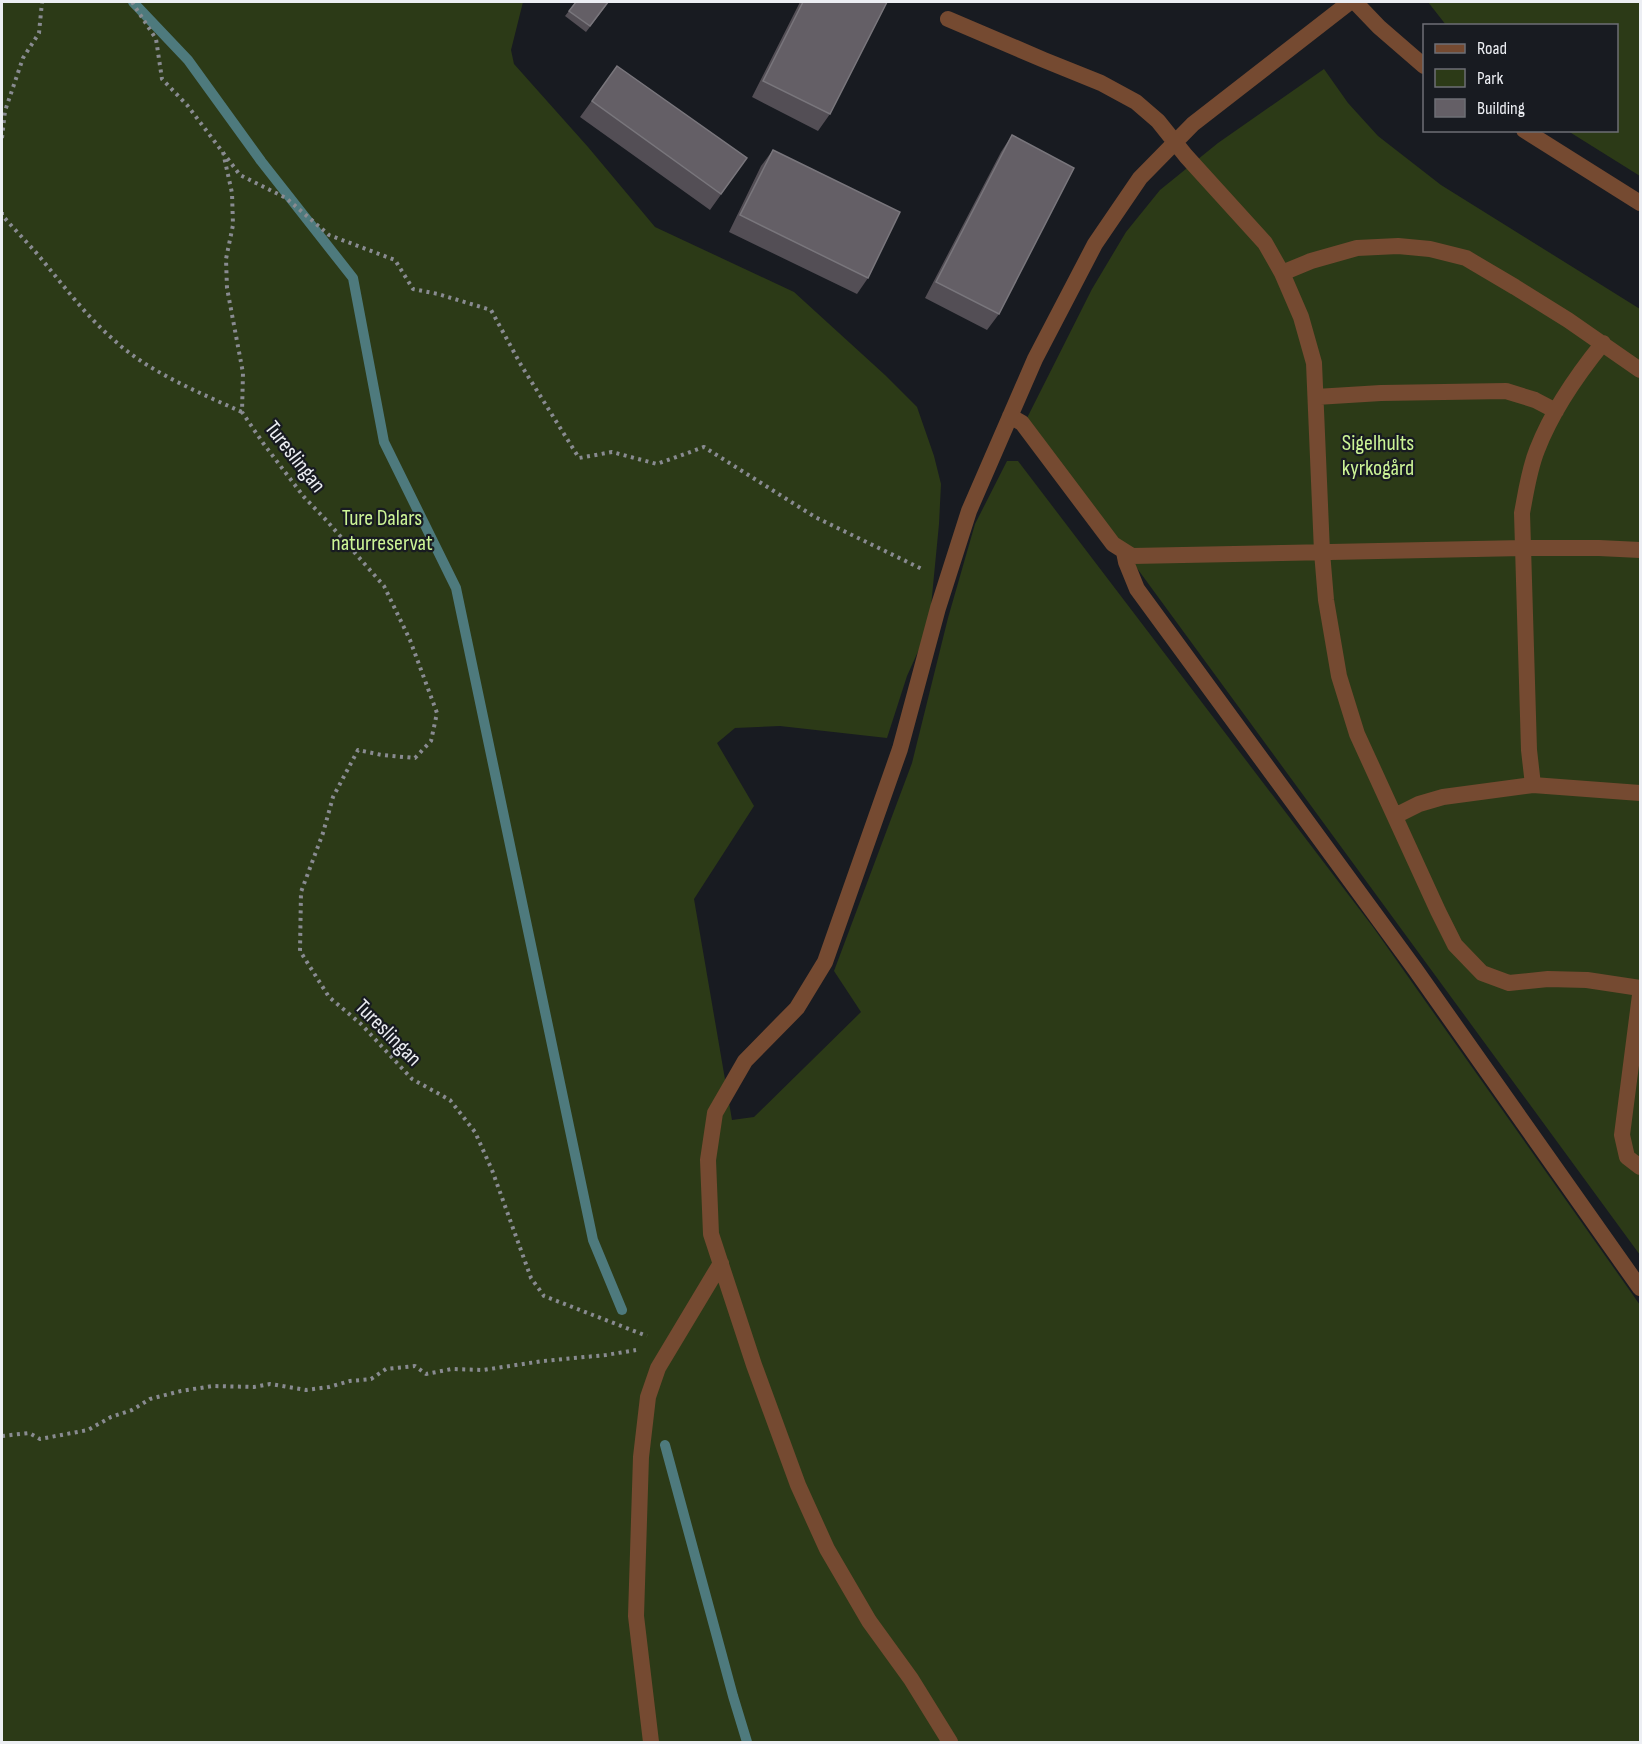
<svg xmlns="http://www.w3.org/2000/svg" width="1642" height="1744" viewBox="0 0 1642 1744" font-family="'Sofia Sans Condensed',sans-serif">
<style>
.green{fill:#2c3a17}
.lines{fill:none;stroke-linecap:round;stroke-linejoin:round}
.stream{stroke:#4e7a7d;stroke-width:10}
.path{stroke:#898b91;stroke-width:4;stroke-dasharray:3 4.5;stroke-linecap:butt}
.service{stroke:#754a31;stroke-width:16}
.tertiary{stroke:#754a31;stroke-width:16}
.wall{fill:#534e55}
.building{fill:#645f66;stroke:#79767c;stroke-width:1.5}
.labels{text-anchor:middle;stroke-width:4.5;stroke-linejoin:round;paint-order:stroke}
.park-label{font-size:22px;fill:#ccf496;stroke:#181b21}
.street-label{font-size:22px;fill:#eceef3;stroke:#181b21}
</style>
<rect width="100%" height="100%" fill="#181b21"/>
<!-- green -->
<path class="green" d="M 2,2 L 523,2 L 511,50 L 514,64 L 588,147 L 655,227 L 794,292 L 885,375 L 917,407 L 934,456 L 941,484 L 939,524 L 929,627 L 907,676 L 887,738 L 780,726 L 735,728 L 717,743 L 754,806 L 694,899 L 732,1120 L 754,1117 L 861,1012 L 834,971 L 912,763 L 948,618 L 975,524 L 1007,461 L 1018,461 L 1373,927 L 1640,1305 L 1640,1742 L 2,1742 Z
M 1428,2 L 1640,2 L 1640,176 L 1568,131 L 1616,130 L 1616,26 L 1446,25 Z
M 1324,69 L 1348,103 L 1378,136 L 1441,185 L 1640,309 L 1640,1255 L 1027,418 L 1092,289 L 1126,232 L 1160,190 L 1218,143 Z"/>
<g class="lines">
<!-- stream -->
<path class="stream" d="M 133,2 L 188,60 L 261,161 L 353,278 L 384,442 L 456,588 L 593,1240 L 622,1310
M 665,1445 L 733,1696 L 747,1742"/>
<!-- path -->
<path class="path" d="M 132,2 L 156,39 L 162,79 L 187,105 L 240,175 L 286,198 L 329,235 L 395,260 L 413,289 L 438,294 L 491,310 L 521,365 L 579,458 L 612,452 L 657,464 L 704,447 L 815,517 L 924,570
M 2,138 L 5,111 L 23,58 L 39,33 L 42,2
M 223,152 L 232,193 L 233,225 L 226,259 L 227,288 L 243,373 L 242,412 L 263,443 L 304,497 L 326,520 L 384,586 L 410,640 L 437,713 L 431,741 L 415,758 L 382,755 L 358,750 L 333,797 L 323,833 L 301,892 L 300,951 L 329,997 L 361,1024 L 412,1079 L 450,1100 L 475,1132 L 492,1170 L 531,1278 L 544,1296 L 647,1336
M 2,212 L 2,215 C 14,229 27,242 39,256 C 63,285 86,316 115,341 C 149,372 200,393 242,412
M 2,1436 L 29,1433 L 40,1439 L 88,1430 L 111,1417 L 132,1410 L 150,1399 L 181,1391 L 213,1386 L 254,1387 L 270,1384 L 306,1390 L 329,1387 L 350,1381 L 371,1379 L 386,1369 L 415,1366 L 426,1374 L 452,1369 L 483,1370 L 543,1361 L 606,1355 L 636,1350"/>
<!-- service -->
<path class="service" d="M 948,19 L 1044,60 L 1101,83 L 1136,102 L 1158,121 L 1186,156 L 1265,243 L 1282,273 L 1301,317 L 1314,363 L 1322,552 L 1326,600 L 1339,676 L 1357,734 L 1438,911 L 1455,945 L 1482,973 L 1509,983 L 1548,979 L 1587,980 L 1640,988
M 1282,273 L 1311,261 L 1357,248 L 1398,246 L 1430,249 L 1466,258 L 1515,287 L 1568,320 L 1640,370
M 1316,397 L 1381,393 L 1506,391 L 1535,400 L 1556,411
M 1010,416 L 1022,423 L 1113,544 L 1132,556 L 1523,548 L 1599,548 L 1640,550
M 1124,552 L 1126,562 L 1137,589 L 1415,969 L 1640,1288
M 1533,785 L 1529,750 L 1522,513 C 1526,492 1529,470 1537,450 C 1552,411 1577,375 1603,343
M 1395,816 L 1419,804 L 1443,797 L 1533,785 L 1640,793
M 1640,995 L 1622,1135 L 1627,1157 L 1640,1167
M 651,1742 L 636,1616 L 641,1457 L 648,1397 L 658,1368 L 721,1263
M 950,1742 L 911,1679 L 869,1621 L 827,1549 L 798,1485 L 754,1365 L 711,1234 L 708,1160 L 715,1113 L 745,1061 L 797,1008 L 825,962 L 900,749 L 938,608 L 969,511 L 1035,359 L 1095,244 L 1140,178 L 1193,124 L 1350,2"/>
<!-- tertiary -->
<path class="tertiary" d="M 1355,2 L 1379,27 L 1424,66
M 1524,130 L 1640,203"/>
</g>
<!-- wall -->
<path class="wall" d="M 576,2 L 609,2 L 586,32 L 565,16 Z
M 800,2 L 887,2 L 830,114 L 818,131 L 752,97 Z
M 617,66 L 747,158 L 710,210 L 580,117 Z
M 1012,135 L 999,314 L 987,330 L 925,298 L 1001,152 Z
M 773,150 L 868,278 L 857,294 L 729,232 L 761,166 Z"/>
<!-- building -->
<path class="building" d="M 576,2 L 608,2 L 590,26 L 569,11 Z
M 803,2 L 887,2 L 830,114 L 763,81 Z
M 617,66 L 747,158 L 721,194 L 592,101 Z
M 1012,135 L 1074,168 L 999,314 L 936,282 Z
M 773,150 L 900,212 L 868,278 L 740,215 Z"/>
<g class="labels">
<!-- park labels -->
<g class="park-label">
<text x="1378" y="450">Sigelhults<tspan x="1378" dy="25">kyrkogård</tspan></text>
<text x="382" y="525">Ture Dalars<tspan x="382" dy="25">naturreservat</tspan></text>
</g>
<!-- street labels -->
<g class="street-label">
<text transform="translate(296 456) rotate(52)" y="8">Tureslingan</text>
<text transform="translate(389 1032) rotate(45)" y="8">Tureslingan</text>
</g>
</g>
<!-- border -->
<rect width="1642" height="1744" fill="none" stroke="#eceef3" stroke-width="6"/>
<!-- legend -->
<rect x="1423" y="24" width="195" height="108" fill="#181b21" stroke="#6d6f75" stroke-width="1.5"/>
<rect x="1435" y="44" width="30" height="9" fill="#754a31" stroke="#6d6f75" stroke-width="1.5"/>
<text x="1477" y="54" font-size="18" fill="#eceef3">Road</text>
<rect x="1435" y="69" width="30" height="18" fill="#2c3a17" stroke="#6d6f75" stroke-width="1.5"/>
<text x="1477" y="84" font-size="18" fill="#eceef3">Park</text>
<rect x="1435" y="99" width="30" height="18" fill="#645f66" stroke="#6d6f75" stroke-width="1.5"/>
<text x="1477" y="114" font-size="18" fill="#eceef3">Building</text>
</svg>
